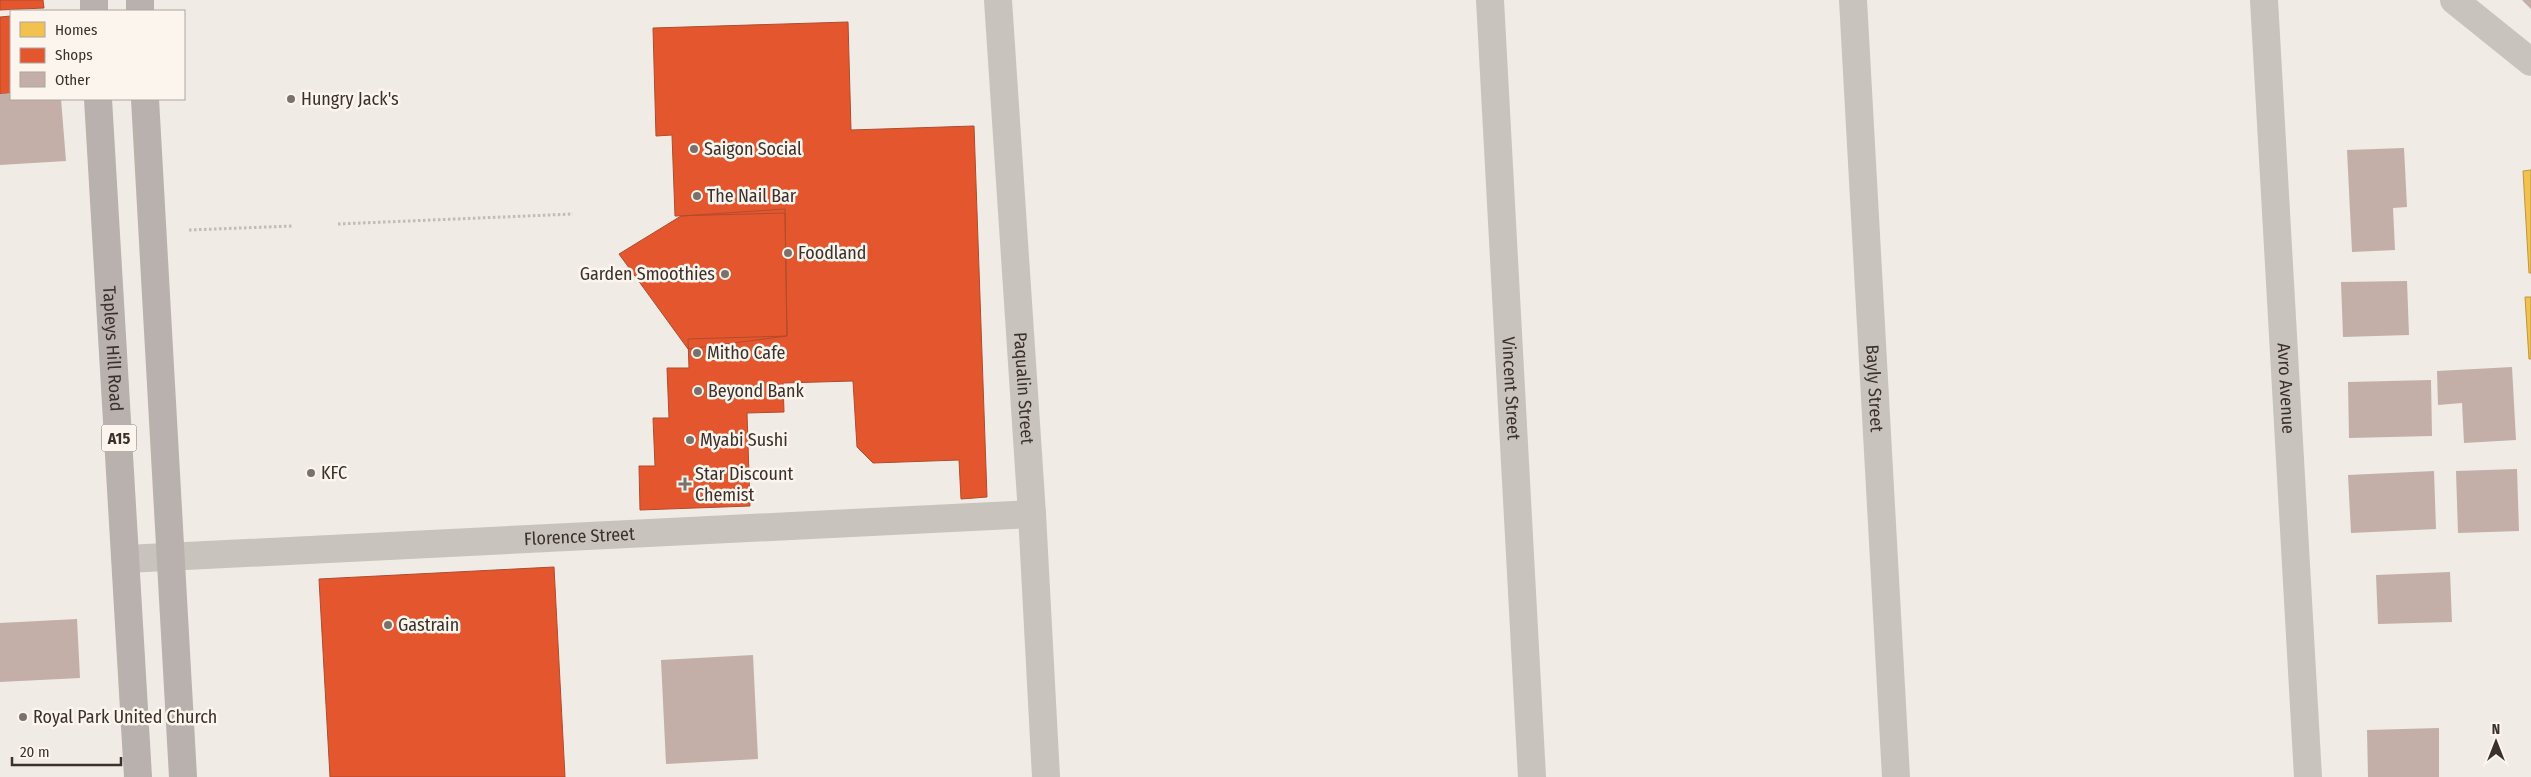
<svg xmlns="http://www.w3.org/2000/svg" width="2531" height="777" viewBox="0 0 2531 777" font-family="'Fira Sans Condensed',sans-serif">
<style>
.homes{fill:#f2c14e;stroke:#bb9644}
.shops{fill:#e4572e;stroke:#b14b2d}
.building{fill:#c3afa7}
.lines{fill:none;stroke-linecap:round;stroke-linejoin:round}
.path{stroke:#c2bbb6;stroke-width:3;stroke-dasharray:2.5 2.5;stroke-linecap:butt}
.minor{stroke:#c9c3be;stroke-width:28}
.major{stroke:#b8b1ad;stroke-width:28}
.poi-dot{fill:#7a716c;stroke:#fbf5ee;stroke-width:2}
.labels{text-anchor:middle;stroke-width:5;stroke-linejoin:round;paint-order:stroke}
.shield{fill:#fbf5ee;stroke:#756b66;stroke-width:1}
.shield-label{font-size:16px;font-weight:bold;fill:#3b302b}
.poi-label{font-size:18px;fill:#3b302b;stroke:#fbf5ee;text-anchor:start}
.street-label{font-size:18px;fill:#3b302b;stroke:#fbf5ee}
</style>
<rect width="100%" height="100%" fill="#f0ebe5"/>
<!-- homes -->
<path class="homes" d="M 2531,170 L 2531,273 L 2529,273 L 2523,171 Z
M 2525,297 L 2531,297 L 2531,359 L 2529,359 Z"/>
<!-- shops -->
<path class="shops" d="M 0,0 L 43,0 L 44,8 L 0,10 Z
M 11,16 L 11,93 L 0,94 L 0,17 Z
M 848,22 L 851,130 L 974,126 L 987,497 L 961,499 L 959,460 L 873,463 L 857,447 L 853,381 L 783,383 L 784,412 L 747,413 L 750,506 L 640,510 L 639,466 L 655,466 L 653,418 L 669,418 L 667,368 L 689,368 L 688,339 L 787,336 L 785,213 L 675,216 L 672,135 L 656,136 L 653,28 Z
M 785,209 L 787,336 L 688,349 L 619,254 L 681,216 Z
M 554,567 L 565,777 L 330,777 L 319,579 Z"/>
<!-- building -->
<path class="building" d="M 2522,0 L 2531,0 L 2531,9 Z
M 11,93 L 11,99 L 61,99 L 66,161 L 0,165 L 0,94 Z
M 2404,148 L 2407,207 L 2393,208 L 2395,250 L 2352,252 L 2347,150 Z
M 2407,281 L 2409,335 L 2343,337 L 2341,282 Z
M 2512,367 L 2516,440 L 2464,443 L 2462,403 L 2438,405 L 2437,371 Z
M 2431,380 L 2432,436 L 2349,438 L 2348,382 Z
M 2517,469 L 2519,531 L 2458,533 L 2456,471 Z
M 2434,471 L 2436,529 L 2351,533 L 2348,475 Z
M 2450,572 L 2452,622 L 2378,624 L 2376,575 Z
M 77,619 L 80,678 L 0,682 L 0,623 Z
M 753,655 L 758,759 L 666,764 L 661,660 Z
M 2439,728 L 2439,777 L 2368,777 L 2367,730 Z"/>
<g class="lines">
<!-- path -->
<path class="path" d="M 338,224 L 573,214
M 189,230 L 293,226"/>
<!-- minor -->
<g class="minor">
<path id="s1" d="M 998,0 L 1032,514 L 1046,777"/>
<path id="s2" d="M 1490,0 L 1532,777"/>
<path id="s3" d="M 1853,0 L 1896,777"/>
<path id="s4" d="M 2264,0 L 2308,777"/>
<path d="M 2454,0 L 2531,62"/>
<path id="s5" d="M 126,559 L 1032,514"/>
</g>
<!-- major -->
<g class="major">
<path d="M 94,0 L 94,11"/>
<path d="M 140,0 L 140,11"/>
<path id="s6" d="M 98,99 L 138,777"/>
<path d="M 145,99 L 183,777"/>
</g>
</g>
<!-- markers -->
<g class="poi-dot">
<circle cx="291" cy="99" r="5"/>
<circle cx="694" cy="149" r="5"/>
<circle cx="697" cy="196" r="5"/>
<circle cx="788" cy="253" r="5"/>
<circle cx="725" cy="274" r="5"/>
<circle cx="697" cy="353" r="5"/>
<circle cx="698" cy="391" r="5"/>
<circle cx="690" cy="440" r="5"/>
<circle cx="311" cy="473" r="5"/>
<path d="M682.5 476.5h5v5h5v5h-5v5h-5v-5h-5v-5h5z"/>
<circle cx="388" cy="625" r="5"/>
<circle cx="23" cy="717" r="5"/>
</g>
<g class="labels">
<!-- shield labels -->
<rect class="shield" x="101.5" y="424.5" width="35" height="27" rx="4"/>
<g class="shield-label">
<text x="119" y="444">A15</text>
</g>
<!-- poi labels -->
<g class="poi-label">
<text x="301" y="105">Hungry Jack's</text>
<text x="704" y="155">Saigon Social</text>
<text x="707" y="202">The Nail Bar</text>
<text x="798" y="259">Foodland</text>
<text x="715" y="280" text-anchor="end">Garden Smoothies</text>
<text x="707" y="359">Mitho Cafe</text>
<text x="708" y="397">Beyond Bank</text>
<text x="700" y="446">Myabi Sushi</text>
<text x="321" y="479">KFC</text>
<text x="695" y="480">Star Discount<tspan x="695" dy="21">Chemist</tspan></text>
<text x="398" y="631">Gastrain</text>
<text x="33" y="723">Royal Park United Church</text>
</g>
<!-- street labels -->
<g class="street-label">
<text dy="6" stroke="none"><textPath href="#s6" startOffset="250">Tapleys Hill Road</textPath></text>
<text dy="6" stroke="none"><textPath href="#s1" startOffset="389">Paqualin Street</textPath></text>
<text dy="6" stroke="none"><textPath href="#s3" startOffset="389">Bayly Street</textPath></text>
<text dy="6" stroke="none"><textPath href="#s2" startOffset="389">Vincent Street</textPath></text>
<text dy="6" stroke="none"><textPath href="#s4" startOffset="389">Avro Avenue</textPath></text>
<text dy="6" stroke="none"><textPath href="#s5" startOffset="454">Florence Street</textPath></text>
</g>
</g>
<!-- legend -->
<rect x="10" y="10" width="175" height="90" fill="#fbf5ee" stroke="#aea6a0"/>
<rect x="20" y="22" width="25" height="15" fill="#f2c14e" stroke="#aea6a0"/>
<text x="55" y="35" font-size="15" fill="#3b302b">Homes</text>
<rect x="20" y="48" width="25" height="15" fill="#e4572e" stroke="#aea6a0"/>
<text x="55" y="60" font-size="15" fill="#3b302b">Shops</text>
<rect x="20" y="72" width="25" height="15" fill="#c3afa7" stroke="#aea6a0"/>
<text x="55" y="85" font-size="15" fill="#3b302b">Other</text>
<!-- north arrow -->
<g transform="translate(2496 742)" stroke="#fbf5ee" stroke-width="4" paint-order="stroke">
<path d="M0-4L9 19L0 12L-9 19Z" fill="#3b302b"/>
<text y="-8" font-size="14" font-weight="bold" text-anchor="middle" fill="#3b302b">N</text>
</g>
<!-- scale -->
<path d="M12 757v8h109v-8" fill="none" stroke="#3b302b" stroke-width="2.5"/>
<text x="20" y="757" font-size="15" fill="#3b302b" stroke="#fbf5ee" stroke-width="4" paint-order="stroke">20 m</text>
</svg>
